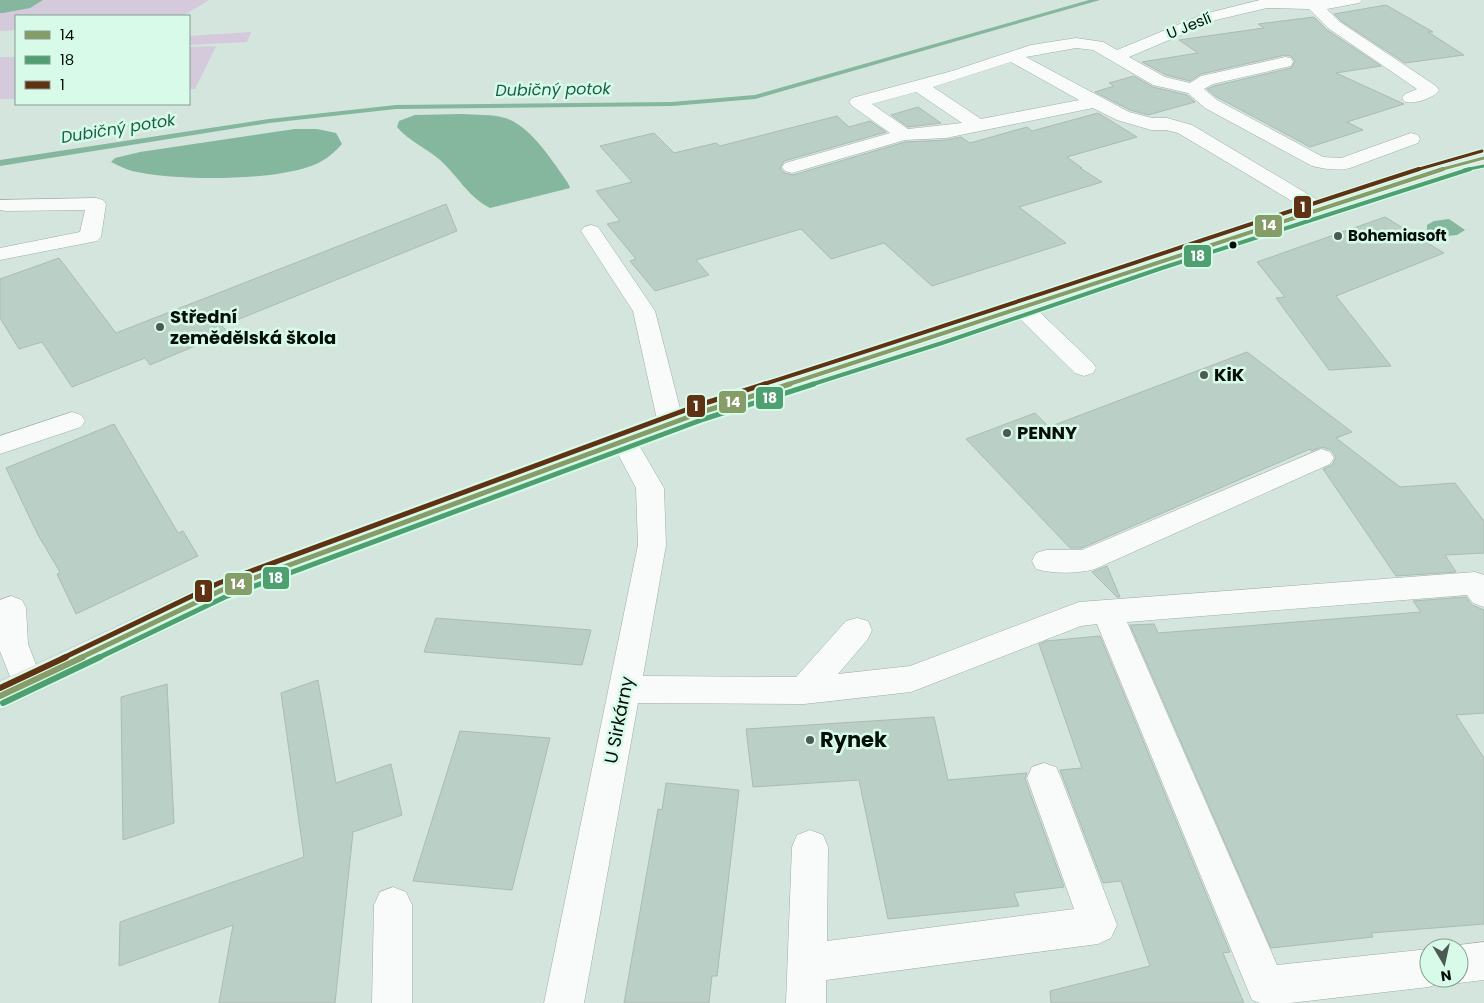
<svg xmlns="http://www.w3.org/2000/svg" width="1484" height="1003" viewBox="0 0 1484 1003" font-family="Poppins,sans-serif">
<style>
.green{fill:#d4cadc}
.water{fill:#85b69e}
.lines{fill:none;stroke-linecap:round;stroke-linejoin:round}
.stream{fill:#85b69e;fill-rule:evenodd}
.building{fill:#bacfc5;stroke:#acbbb3}
.minor-casing{stroke:#9fada6;stroke-width:1}
.major-casing{stroke:#b8c1bd;stroke-width:1}
.minor{fill:#f8fbfa;fill-rule:evenodd}
.major{fill:#e5e4e7;fill-rule:evenodd}
.bus-1-far3-casing{stroke:#d8fbe9;stroke-width:5.5}
.bus-1-far2-casing{stroke:#d8fbe9;stroke-width:7}
.bus-1-far1-casing{stroke:#d8fbe9;stroke-width:9}
.bus-1-casing{stroke:#d8fbe9;stroke-width:10}
.bus-2-far3-casing{stroke:#d8fbe9;stroke-width:5.5}
.bus-2-far2-casing{stroke:#d8fbe9;stroke-width:7}
.bus-2-far1-casing{stroke:#d8fbe9;stroke-width:9}
.bus-2-casing{stroke:#d8fbe9;stroke-width:10}
.bus-3-far3-casing{stroke:#d8fbe9;stroke-width:5.5}
.bus-3-far2-casing{stroke:#d8fbe9;stroke-width:7}
.bus-3-far1-casing{stroke:#d8fbe9;stroke-width:9}
.bus-3-casing{stroke:#d8fbe9;stroke-width:10}
.bus-1-far3{stroke:#869c69;stroke-width:3}
.bus-1-far2{stroke:#869c69;stroke-width:4}
.bus-1-far1{stroke:#869c69;stroke-width:5}
.bus-1{stroke:#869c69;stroke-width:6}
.bus-2-far3{stroke:#4fa071;stroke-width:3}
.bus-2-far2{stroke:#4fa071;stroke-width:4}
.bus-2-far1{stroke:#4fa071;stroke-width:5}
.bus-2{stroke:#4fa071;stroke-width:6}
.bus-3-far3{stroke:#603214;stroke-width:3}
.bus-3-far2{stroke:#603214;stroke-width:4}
.bus-3-far1{stroke:#603214;stroke-width:5}
.bus-3{stroke:#603214;stroke-width:6}
.poi-dot{fill:#4d5a54;stroke:#d8fbe9;stroke-width:2}
.bus-dot{fill:#050f0a;stroke:#d8fbe9;stroke-width:2}
.labels{text-anchor:middle;stroke-width:5;stroke-linejoin:round;paint-order:stroke}
.far-street-label{font-size:15px;fill:#050f0a;stroke:#d8fbe9}
.far-poi-label{font-size:15px;font-weight:bold;fill:#050f0a;stroke:#d8fbe9;text-anchor:start}
.far-water-label{font-size:16px;font-style:italic;fill:#166245;stroke:#d8fbe9}
.poi-label{font-size:18px;font-weight:bold;fill:#050f0a;stroke:#d8fbe9;text-anchor:start}
.street-label{font-size:18px;fill:#050f0a;stroke:#d8fbe9}
.near-poi-label{font-size:21px;font-weight:bold;fill:#050f0a;stroke:#d8fbe9;text-anchor:start}
.line-badge{stroke:#d8fbe9;stroke-width:2}
.badge-label{font-size:14px;text-anchor:middle;font-weight:bold;fill:#fff}
</style>
<rect width="100%" height="100%" fill="#d3e5dc"/>
<!-- green -->
<path class="green" d="M 0,0 L 209,0 L 183,16 L 16,16 L 16,30 L 0,31 Z
M 251,32 L 247,42 L 189,45 L 189,36 Z
M 216,46 L 195,89 L 189,89 L 189,47 Z
M 0,57 L 16,57 L 16,99 L 0,99 Z"/>
<!-- water -->
<path class="water" d="M 0,0 L 43,0 L 30,8 L 3,13 L 0,13 Z
M 462,114 C 475,115 492,114 505,118 C 531,126 553,162 568,183 L 570,188 L 490,208 C 468,197 458,176 440,160 C 426,148 409,141 397,127 L 399,121 L 415,115 Z
M 295,129 L 317,129 L 336,133 L 342,144 C 332,155 322,163 308,167 C 267,181 174,181 132,171 C 125,169 118,165 111,162 L 115,158 L 140,152 Z
M 1449,219 L 1465,230 L 1457,235 L 1436,237 L 1427,230 L 1427,225 L 1434,221 Z"/>
<g class="lines">
<!-- stream -->
<path class="stream" d="M 1089,0 L 1100,0 L 755,99 L 672,106 L 396,109 L 269,123 L 0,166 L 0,160 L 269,119 L 396,105 L 672,102 L 755,95 Z"/>
</g>
<!-- building -->
<path class="building" d="M 1386,5 L 1433,32 L 1428,32 L 1464,55 L 1405,63 L 1341,21 L 1334,14 Z
M 1314,17 L 1327,30 L 1381,66 L 1336,73 L 1404,104 L 1347,122 L 1363,130 L 1310,147 L 1215,96 L 1207,89 L 1214,86 L 1291,68 L 1295,61 L 1291,56 L 1285,55 L 1201,74 L 1190,81 L 1166,75 L 1142,62 L 1198,53 L 1179,40 L 1264,28 L 1258,24 Z
M 1134,76 L 1153,87 L 1187,95 L 1195,102 L 1148,115 L 1130,110 L 1095,92 L 1114,86 L 1109,83 Z
M 918,107 L 941,123 L 908,127 L 891,115 Z
M 1098,113 L 1137,137 L 1067,157 L 1082,168 L 1080,168 L 1102,182 L 1019,207 L 1066,243 L 932,286 L 884,243 L 831,259 L 801,229 L 696,260 L 709,275 L 655,291 L 630,261 L 636,259 L 607,224 L 620,221 L 596,191 L 632,182 L 600,146 L 654,133 L 674,153 L 716,143 L 720,146 L 837,116 L 849,127 L 870,121 L 886,132 L 784,161 L 780,168 L 784,173 L 793,175 L 905,142 L 946,140 L 961,137 L 970,143 L 1027,127 L 1032,131 Z
M 446,204 L 457,231 L 222,326 L 228,332 L 150,365 L 145,358 L 72,387 L 42,342 L 19,349 L 0,318 L 0,279 L 59,258 L 116,333 Z
M 1385,217 L 1444,253 L 1336,296 L 1391,366 L 1329,370 L 1276,298 L 1285,297 L 1257,262 Z
M 1247,352 L 1352,432 L 1336,438 L 1400,487 L 1455,483 L 1484,521 L 1484,553 L 1445,555 L 1456,572 L 1396,576 L 1323,469 L 1332,465 L 1336,457 L 1331,450 L 1322,447 L 1311,451 L 1310,449 L 1082,548 L 1070,548 L 966,439 L 1035,413 L 1049,427 Z
M 114,424 L 178,533 L 183,531 L 198,556 L 76,614 L 57,574 L 60,572 L 38,535 L 6,468 Z
M 1107,566 L 1120,597 L 1117,597 L 1092,572 Z
M 1466,597 L 1472,605 L 1484,610 L 1484,713 L 1456,715 L 1484,758 L 1484,924 L 1371,933 L 1373,937 L 1271,948 L 1130,625 L 1154,624 L 1158,633 L 1421,612 L 1413,601 Z
M 436,618 L 591,630 L 582,665 L 424,652 Z
M 1100,636 L 1230,952 L 1223,953 L 1244,1003 L 1051,1003 L 1050,991 L 1150,966 L 1121,881 L 1103,883 L 1060,770 L 1082,768 L 1039,644 L 1046,641 Z
M 318,680 L 336,783 L 391,764 L 402,815 L 353,832 L 335,1003 L 219,1003 L 233,925 L 119,966 L 120,922 L 304,857 L 281,693 Z
M 167,684 L 174,823 L 123,840 L 121,697 Z
M 934,717 L 948,780 L 1027,773 L 1025,779 L 1064,887 L 1014,893 L 1019,906 L 888,919 L 859,780 L 753,787 L 746,729 Z
M 460,731 L 550,738 L 512,890 L 413,881 Z
M 666,783 L 739,790 L 717,976 L 712,976 L 709,1003 L 624,1003 L 658,809 L 662,810 Z"/>
<g class="lines">
<!-- minor casing -->
<g class="minor-casing">
<path id="minor" d="M 1260,0 L 1362,0 L 1359,3 L 1327,9 L 1340,22 L 1436,86 L 1439,90 C 1433,99 1415,104 1405,102 L 1402,98 L 1405,94 L 1417,89 L 1328,28 L 1309,9 L 1267,8 L 1216,20 L 1129,57 L 1165,77 L 1190,83 L 1201,76 L 1285,57 L 1291,58 L 1293,62 L 1291,66 L 1213,84 L 1204,89 L 1217,100 L 1323,157 L 1341,158 L 1411,133 L 1418,135 L 1420,139 L 1418,143 L 1350,168 C 1338,171 1324,169 1312,166 L 1205,108 L 1188,93 L 1153,85 L 1093,50 L 1076,48 L 1026,57 L 1129,112 L 1152,118 L 1167,118 L 1192,125 L 1326,205 L 1329,209 L 1326,213 L 1319,215 L 1312,213 L 1178,133 L 1166,130 L 1151,130 L 1117,120 L 1093,108 L 946,138 L 905,140 L 792,173 L 785,171 L 782,167 L 785,163 L 890,133 L 852,106 L 849,102 L 852,98 L 952,71 L 1031,45 L 1076,38 L 1103,42 L 1117,50 L 1204,14 ZM 1011,62 L 1079,100 L 981,119 L 933,87 ZM 916,92 L 962,123 L 908,129 L 872,104 Z
M 96,198 L 103,200 L 106,204 L 101,237 L 97,241 L 0,260 L 0,248 L 80,232 L 85,210 L 6,211 L 0,210 L 0,200 Z
M 591,225 L 598,227 L 655,311 L 684,424 L 680,430 L 671,433 L 662,430 L 658,424 L 633,311 L 581,231 L 584,227 Z
M 1022,301 L 1030,303 L 1093,363 L 1096,368 L 1093,373 L 1084,376 L 1075,373 L 1014,313 L 1011,308 L 1014,303 Z
M 72,412 L 81,415 L 85,421 L 81,427 L 0,454 L 0,436 Z
M 624,432 L 633,435 L 664,488 L 666,545 L 643,676 L 796,677 L 846,621 L 857,618 L 868,621 L 872,630 L 868,639 L 838,674 L 910,666 L 1079,602 L 1475,572 L 1484,575 L 1484,607 L 1473,603 L 1467,595 L 1127,622 L 1277,965 L 1429,949 L 1429,978 L 1444,978 L 1443,982 L 1429,987 L 1290,1003 L 1260,1003 L 1252,1000 L 1097,624 L 1081,626 L 911,692 L 804,704 L 638,703 L 584,1003 L 544,1003 L 638,545 L 636,488 L 611,441 L 615,435 Z
M 1321,449 L 1330,452 L 1334,458 L 1330,464 L 1095,569 C 1077,574 1054,574 1036,569 L 1032,561 L 1036,553 L 1046,550 L 1082,550 Z
M 11,596 L 22,600 L 26,608 L 28,644 L 43,683 L 38,692 L 27,696 L 16,692 L 0,651 L 0,600 Z
M 1044,763 L 1056,767 L 1061,778 L 1117,925 L 1111,938 L 1098,944 L 826,980 L 826,1003 L 786,1003 L 792,847 L 797,835 L 810,830 L 823,835 L 828,847 L 827,941 L 1074,909 L 1027,778 L 1032,767 Z
M 393,887 L 406,892 L 412,905 L 412,1003 L 372,1003 L 374,905 L 380,892 Z
M 1484,942 L 1484,980 L 1459,983 L 1446,978 L 1459,978 L 1459,948 L 1451,948 L 1459,945 Z"/>
</g>
<!-- major casing -->
<g class="major-casing">
<path id="major" d="M 1484,152 L 1484,164 L 1464,168 L 1168,266 L 948,341 L 711,418 L 232,598 L 0,710 L 0,681 L 212,582 L 693,406 L 932,331 L 1152,256 L 1451,160 Z"/>
</g>
<!-- minor -->
<use href="#minor" class="minor"/>
<!-- major -->
<use href="#major" class="major"/>
<!-- bus-1-far3 casing -->
<g class="bus-1-far3-casing">
<path id="bus-1-far3" d="M 1439,170 L 1484,158"/>
</g>
<!-- bus-1-far2 casing -->
<g class="bus-1-far2-casing">
<path id="bus-1-far2" d="M 786,385 L 1443,169"/>
</g>
<!-- bus-1-far1 casing -->
<g class="bus-1-far1-casing">
<path id="bus-1-far1" d="M 80,658 L 222,590 L 702,412 L 790,384"/>
</g>
<!-- bus-1 casing -->
<g class="bus-1-casing">
<path id="bus-1" d="M 0,696 L 83,657"/>
</g>
<!-- bus-2-far3 casing -->
<g class="bus-2-far3-casing">
<path id="bus-2-far3" d="M 1464,170 L 1484,166"/>
</g>
<!-- bus-2-far2 casing -->
<g class="bus-2-far2-casing">
<path id="bus-2-far2" d="M 810,385 L 942,343 L 1162,268 L 1470,169"/>
</g>
<!-- bus-2-far1 casing -->
<g class="bus-2-far1-casing">
<path id="bus-2-far1" d="M 98,658 L 225,597 L 704,419 L 814,384"/>
</g>
<!-- bus-2 casing -->
<g class="bus-2-casing">
<path id="bus-2" d="M 3,703 L 100,657"/>
</g>
<!-- bus-3-far3 casing -->
<g class="bus-3-far3-casing">
<path id="bus-3-far3" d="M 1416,170 L 1482,151"/>
</g>
<!-- bus-3-far2 casing -->
<g class="bus-3-far2-casing">
<path id="bus-3-far2" d="M 761,385 C 981,315 1200,240 1419,169"/>
</g>
<!-- bus-3-far1 casing -->
<g class="bus-3-far1-casing">
<path id="bus-3-far1" d="M 63,658 L 219,583 L 699,405 L 765,384"/>
</g>
<!-- bus-3 casing -->
<g class="bus-3-casing">
<path id="bus-3" d="M 0,688 L 66,657"/>
</g>
<!-- bus-1-far3 -->
<use href="#bus-1-far3" class="bus-1-far3"/>
<!-- bus-1-far2 -->
<use href="#bus-1-far2" class="bus-1-far2"/>
<!-- bus-1-far1 -->
<use href="#bus-1-far1" class="bus-1-far1"/>
<!-- bus-1 -->
<use href="#bus-1" class="bus-1"/>
<!-- bus-2-far3 -->
<use href="#bus-2-far3" class="bus-2-far3"/>
<!-- bus-2-far2 -->
<use href="#bus-2-far2" class="bus-2-far2"/>
<!-- bus-2-far1 -->
<use href="#bus-2-far1" class="bus-2-far1"/>
<!-- bus-2 -->
<use href="#bus-2" class="bus-2"/>
<!-- bus-3-far3 -->
<use href="#bus-3-far3" class="bus-3-far3"/>
<!-- bus-3-far2 -->
<use href="#bus-3-far2" class="bus-3-far2"/>
<!-- bus-3-far1 -->
<use href="#bus-3-far1" class="bus-3-far1"/>
<!-- bus-3 -->
<use href="#bus-3" class="bus-3"/>
</g>
<!-- markers -->
<g class="poi-dot">
<circle cx="1338" cy="236" r="5"/>
<circle cx="160" cy="327" r="5"/>
<circle cx="1204" cy="375" r="5"/>
<circle cx="1007" cy="433" r="5"/>
<circle cx="810" cy="740" r="5"/>
</g>
<circle class="bus-dot" cx="1233" cy="245" r="4.5"/>
<g class="labels">
<!-- far-street labels -->
<g class="far-street-label">
<text transform="translate(1189 26) rotate(-22)" y="5">U Jeslí</text>
</g>
<!-- far-poi labels -->
<g class="far-poi-label">
<text x="1348" y="241">Bohemiasoft</text>
</g>
<!-- far-water labels -->
<g class="far-water-label">
<text transform="translate(553 89) rotate(-1)" y="6">Dubičný potok</text>
<text transform="translate(118 128) rotate(-9)" y="6">Dubičný potok</text>
</g>
<!-- poi labels -->
<g class="poi-label">
<text x="170" y="323">Střední<tspan x="170" dy="21">zemědělská škola</tspan></text>
<text x="1214" y="381">KiK</text>
<text x="1017" y="439">PENNY</text>
</g>
<!-- street labels -->
<g class="street-label">
<text transform="translate(619 720) rotate(-79)" y="6">U Sirkárny</text>
</g>
<!-- near-poi labels -->
<g class="near-poi-label">
<text x="820" y="747">Rynek</text>
</g>
</g>
<g class="line-badge">
<rect x="1293" y="195" width="19" height="24" rx="5" fill="#603214"/>
<rect x="1254" y="214" width="29" height="24" rx="5" fill="#869c69"/>
<rect x="1183" y="244" width="29" height="24" rx="5" fill="#4fa071"/>
<rect x="755" y="386" width="29" height="24" rx="5" fill="#4fa071"/>
<rect x="718" y="390" width="29" height="24" rx="5" fill="#869c69"/>
<rect x="686" y="394" width="20" height="24" rx="5" fill="#603214"/>
<rect x="262" y="566" width="28" height="24" rx="5" fill="#4fa071"/>
<rect x="224" y="572" width="29" height="24" rx="5" fill="#869c69"/>
<rect x="194" y="579" width="19" height="24" rx="5" fill="#603214"/>
</g>
<g class="badge-label">
<text x="1303" y="212">1</text>
<text x="1269" y="230">14</text>
<text x="1198" y="261">18</text>
<text x="770" y="403">18</text>
<text x="733" y="407">14</text>
<text x="696" y="411">1</text>
<text x="276" y="583">18</text>
<text x="238" y="589">14</text>
<text x="203" y="595">1</text>
</g>
<!-- legend -->
<rect x="15" y="15" width="175" height="90" fill="#d8fbe9" stroke="#849d90"/>
<rect x="25" y="31" width="25" height="8" fill="#869c69" stroke="#849d90"/>
<text x="60" y="40" font-size="15" fill="#050f0a">14</text>
<rect x="25" y="56" width="25" height="8" fill="#4fa071" stroke="#849d90"/>
<text x="60" y="65" font-size="15" fill="#050f0a">18</text>
<rect x="25" y="81" width="25" height="8" fill="#603214" stroke="#849d90"/>
<text x="60" y="90" font-size="15" fill="#050f0a">1</text>
<!-- north arrow -->
<g transform="translate(1444 963) rotate(171)"><circle r="24" fill="#d8fbe9" stroke="#849d90"/>
<path d="M0-4L9 19L0 12L-9 19Z" fill="#4d5a54"/>
<text y="-8" font-size="14" font-weight="bold" text-anchor="middle" fill="#050f0a">N</text>
</g>
</svg>
